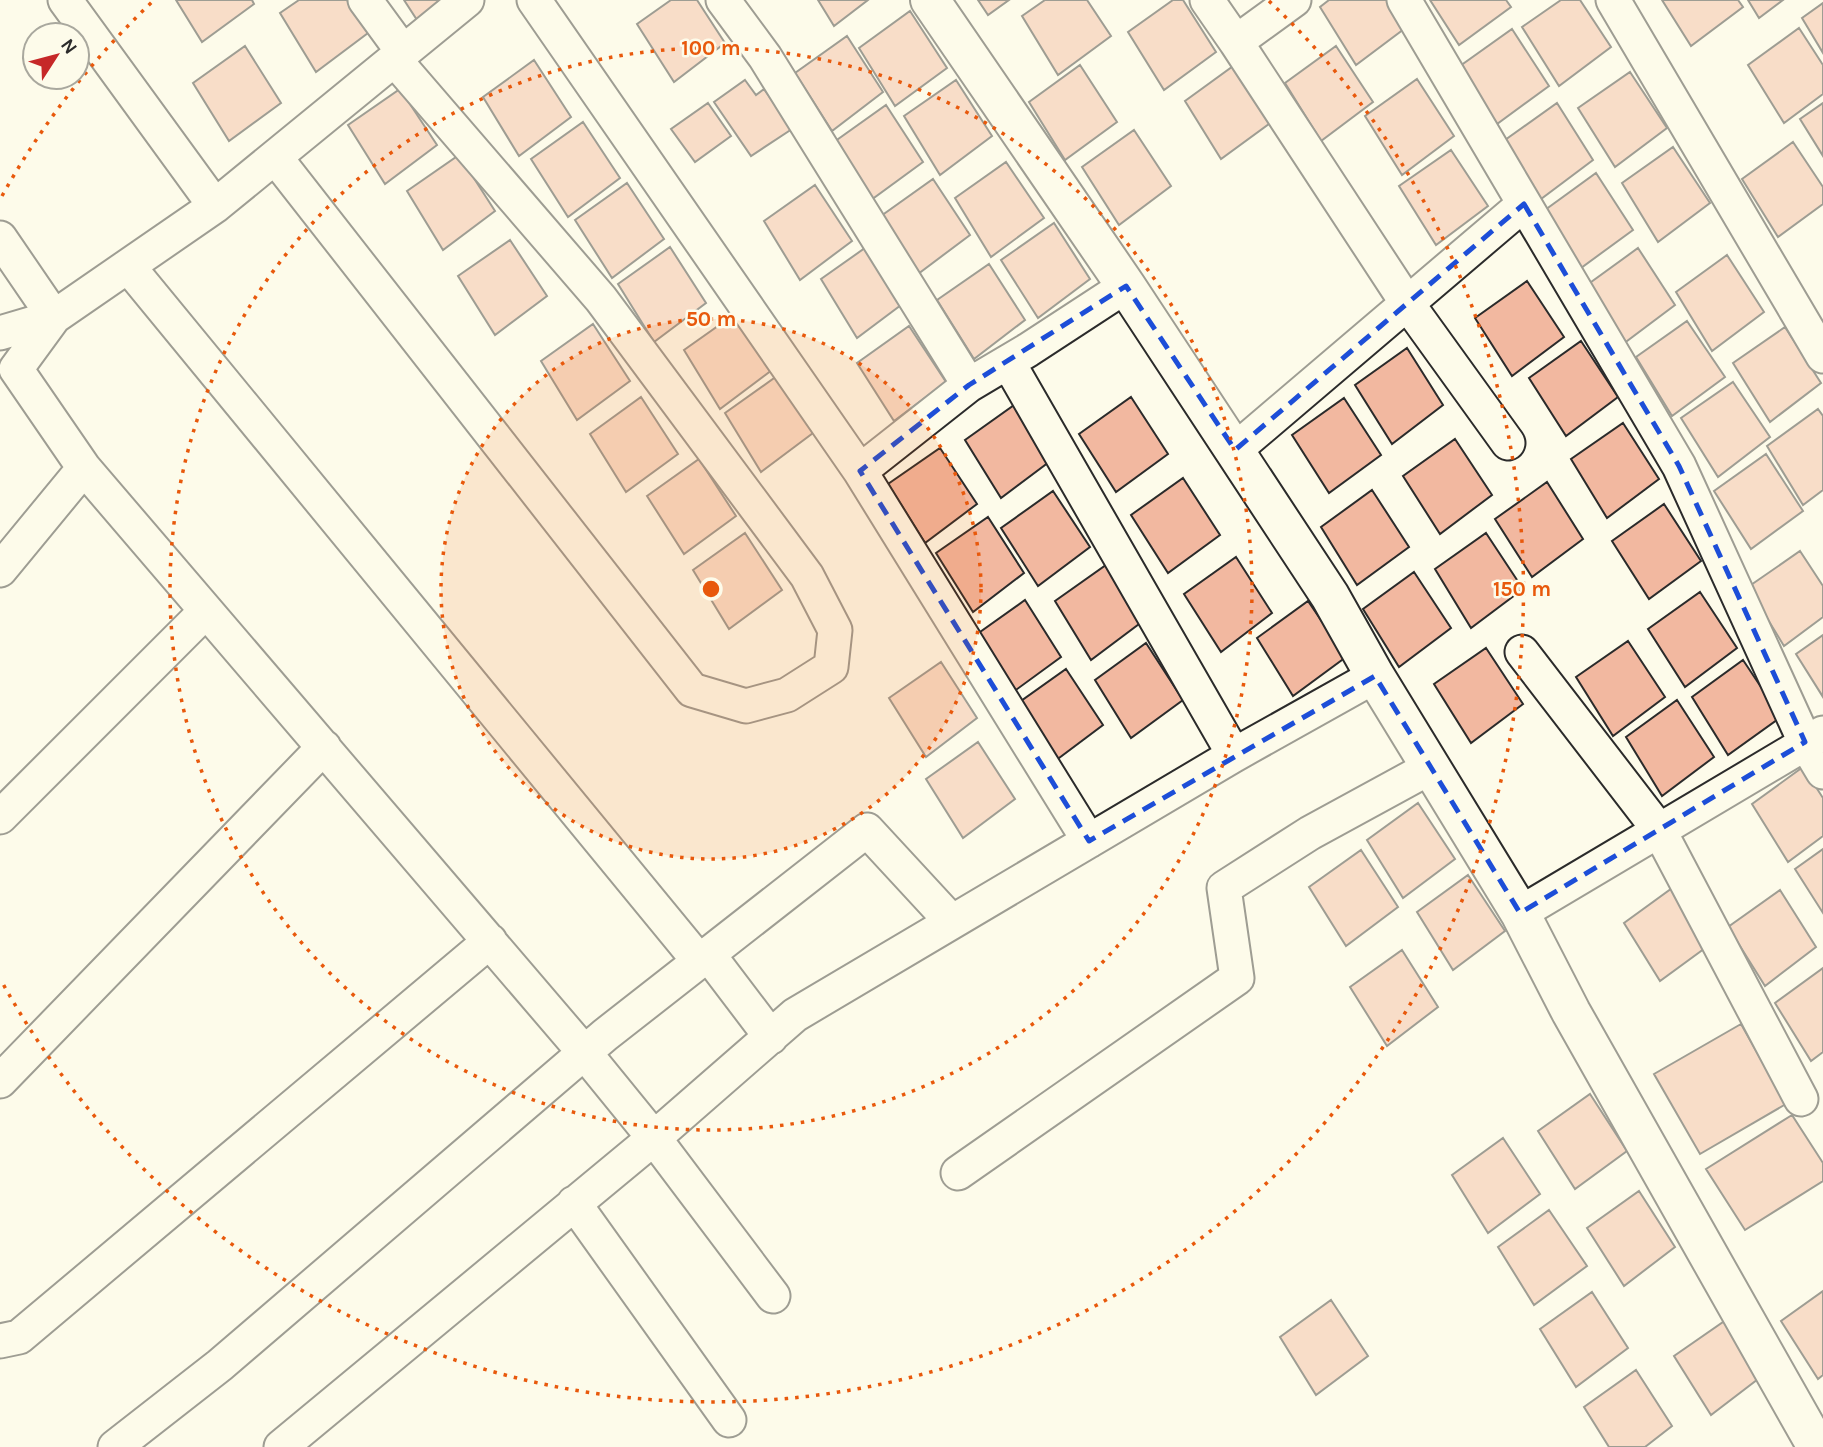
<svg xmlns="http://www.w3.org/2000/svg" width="1823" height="1447" viewBox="0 0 1823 1447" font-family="Karla,sans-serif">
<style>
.building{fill:#f2b8a0;stroke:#2b2b2b;stroke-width:2}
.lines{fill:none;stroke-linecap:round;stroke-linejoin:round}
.street-casing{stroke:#2b2b2b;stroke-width:37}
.secondary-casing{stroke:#2b2b2b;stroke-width:42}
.street{stroke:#fdfbea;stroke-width:33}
.secondary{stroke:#fdfbea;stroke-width:38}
.marked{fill:none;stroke:#1d4ed8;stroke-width:5;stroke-dasharray:14 9;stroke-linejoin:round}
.ring{fill:none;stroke:#e8590c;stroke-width:3.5;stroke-dasharray:3.5 7}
.centre{fill:#e8590c;stroke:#fdfbea;stroke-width:3.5}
.ring-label{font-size:21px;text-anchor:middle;font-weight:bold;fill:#e8590c;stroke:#fdfbea;stroke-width:5;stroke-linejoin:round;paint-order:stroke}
</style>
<rect width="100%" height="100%" fill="#fdfbea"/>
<!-- building -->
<path class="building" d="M 176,0 L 252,0 L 254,4 L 202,42 Z
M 299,0 L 347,0 L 368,33 L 316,72 L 280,13 Z
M 404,0 L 450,0 L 419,23 Z
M 671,0 L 697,0 L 725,43 L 674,82 L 637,24 Z
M 818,0 L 868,0 L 834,26 Z
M 978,0 L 1009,0 L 988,15 Z
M 1045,0 L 1087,0 L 1111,36 L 1058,75 L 1022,16 Z
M 1173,0 L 1183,0 L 1216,52 L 1164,90 L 1128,32 Z
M 1329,0 L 1391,0 L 1408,26 L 1356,65 L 1320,7 Z
M 1430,0 L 1506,0 L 1511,7 L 1459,45 Z
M 1561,0 L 1580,0 L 1611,47 L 1559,86 L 1522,27 Z
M 1662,0 L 1738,0 L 1743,7 L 1691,46 Z
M 1748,0 L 1783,0 L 1759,18 Z
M 1823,3 L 1823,53 L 1802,18 Z
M 910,11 L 947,68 L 895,106 L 859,48 Z
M 1799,28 L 1823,65 L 1823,94 L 1784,123 L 1748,65 Z
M 1512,29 L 1549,86 L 1497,124 L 1460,66 Z
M 847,36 L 883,92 L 832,131 L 795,73 Z
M 245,46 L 281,103 L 229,141 L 193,83 Z
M 1336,46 L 1373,102 L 1321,141 L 1285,83 Z
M 534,60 L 571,117 L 519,156 L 483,97 Z
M 1236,64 L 1273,121 L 1221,159 L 1185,101 Z
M 1080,65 L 1117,122 L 1065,160 L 1029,102 Z
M 1630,72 L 1667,128 L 1615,167 L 1578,108 Z
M 1417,79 L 1454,136 L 1402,175 L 1365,116 Z
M 745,80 L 756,95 L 764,89 L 792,129 L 751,156 L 714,102 Z
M 956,80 L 992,136 L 940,175 L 904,116 Z
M 400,89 L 437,145 L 385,184 L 348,125 Z
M 708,103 L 731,136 L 695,162 L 671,129 Z
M 1557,103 L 1593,160 L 1541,199 L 1505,140 Z
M 1823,103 L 1823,156 L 1800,119 Z
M 886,105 L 923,162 L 871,200 L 834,142 Z
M 583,122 L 620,178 L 568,217 L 531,159 Z
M 1134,130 L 1171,186 L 1119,225 L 1082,167 Z
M 1793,142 L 1823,187 L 1823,204 L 1778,237 L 1742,179 Z
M 1673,147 L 1710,203 L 1658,242 L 1622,183 Z
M 1451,150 L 1488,206 L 1436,245 L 1399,186 Z
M 459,155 L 495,211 L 443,250 L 407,191 Z
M 1006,162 L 1044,218 L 991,257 L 955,198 Z
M 1596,173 L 1633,230 L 1581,268 L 1545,210 Z
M 933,179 L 970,235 L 918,274 L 881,216 Z
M 627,183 L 664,239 L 612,278 L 575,220 Z
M 815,185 L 852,241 L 800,280 L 764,221 Z
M 1054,223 L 1090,279 L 1038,318 L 1001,260 Z
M 510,240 L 547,296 L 495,335 L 458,276 Z
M 872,243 L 909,299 L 857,338 L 821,279 Z
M 670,247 L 706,303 L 654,342 L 618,284 Z
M 1638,248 L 1675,305 L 1623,344 L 1587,285 Z
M 1727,255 L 1764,312 L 1712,351 L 1676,292 Z
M 989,264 L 1025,320 L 974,359 L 937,300 Z
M 1527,281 L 1564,337 L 1512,376 L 1475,318 Z
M 735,314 L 772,370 L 720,409 L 684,350 Z
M 1687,321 L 1725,377 L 1672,416 L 1636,357 Z
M 593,324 L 630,381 L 577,420 L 541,361 Z
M 909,326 L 946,382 L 894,421 L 857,363 Z
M 1785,327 L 1821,383 L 1770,422 L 1733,363 Z
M 1581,341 L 1618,397 L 1566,436 L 1529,378 Z
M 1407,348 L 1443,405 L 1392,444 L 1355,385 Z
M 777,376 L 813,433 L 761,472 L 725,413 Z
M 1733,382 L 1770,437 L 1718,477 L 1681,418 Z
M 641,397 L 678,454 L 626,492 L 590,434 Z
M 1131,397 L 1168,454 L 1116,492 L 1079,434 Z
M 1344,398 L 1381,455 L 1329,493 L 1292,435 Z
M 1017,403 L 1053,459 L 1001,498 L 965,440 Z
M 1818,409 L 1823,416 L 1823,490 L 1803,505 L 1767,446 Z
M 1623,423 L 1659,479 L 1607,518 L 1571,459 Z
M 1455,439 L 1492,495 L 1440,534 L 1403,476 Z
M 940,448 L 977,504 L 925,543 L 888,484 Z
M 1766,454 L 1803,511 L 1751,549 L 1714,491 Z
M 699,459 L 736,516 L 684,554 L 647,496 Z
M 1183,478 L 1220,535 L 1168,573 L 1131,515 Z
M 1547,482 L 1583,539 L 1532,577 L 1495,519 Z
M 1372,490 L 1409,547 L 1357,585 L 1321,527 Z
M 1053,491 L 1090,547 L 1038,586 L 1001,528 Z
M 1664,504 L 1701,561 L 1649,599 L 1612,541 Z
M 988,517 L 1024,573 L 973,612 L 936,553 Z
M 745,533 L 782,590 L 729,629 L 693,570 Z
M 1486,533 L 1523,589 L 1471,628 L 1435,569 Z
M 1800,551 L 1823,586 L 1823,617 L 1784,646 L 1748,587 Z
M 1236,557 L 1272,613 L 1221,652 L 1184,594 Z
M 1106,565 L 1143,621 L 1091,660 L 1055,601 Z
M 1414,572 L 1451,628 L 1399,667 L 1363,609 Z
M 1700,592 L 1737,648 L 1685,687 L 1648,629 Z
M 1025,600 L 1061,657 L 1009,695 L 973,637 Z
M 1308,601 L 1346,657 L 1293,696 L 1257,638 Z
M 1823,635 L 1823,697 L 1796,654 Z
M 1628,641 L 1665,697 L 1613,736 L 1576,677 Z
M 1146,643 L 1183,700 L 1131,738 L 1095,680 Z
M 1486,648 L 1523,704 L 1471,743 L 1434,684 Z
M 1743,660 L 1781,717 L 1728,755 L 1692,697 Z
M 941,662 L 977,718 L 926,757 L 889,698 Z
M 1066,669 L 1103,725 L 1051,764 L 1014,706 Z
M 1677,700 L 1714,757 L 1662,796 L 1626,737 Z
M 978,742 L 1015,799 L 963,838 L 926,779 Z
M 1803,767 L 1823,798 L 1823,836 L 1788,862 L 1752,804 Z
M 1418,803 L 1455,859 L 1403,898 L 1367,840 Z
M 1823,849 L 1823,913 L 1795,869 Z
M 1361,850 L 1398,907 L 1346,946 L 1309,887 Z
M 1468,875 L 1505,931 L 1453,970 L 1417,912 Z
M 1675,886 L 1712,943 L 1660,981 L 1624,923 Z
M 1780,890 L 1816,947 L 1765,986 L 1728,927 Z
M 1402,950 L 1438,1007 L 1387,1046 L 1350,987 Z
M 1823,968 L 1823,1052 L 1811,1061 L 1775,1003 Z
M 1741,1024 L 1786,1104 L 1700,1154 L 1654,1074 Z
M 1590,1094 L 1627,1151 L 1575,1189 L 1538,1131 Z
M 1792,1115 L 1823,1163 L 1823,1181 L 1745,1230 L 1706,1169 Z
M 1503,1138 L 1540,1194 L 1488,1233 L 1452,1175 Z
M 1639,1191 L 1675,1247 L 1624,1286 L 1587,1228 Z
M 1549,1210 L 1587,1266 L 1534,1305 L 1498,1247 Z
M 1823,1291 L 1823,1375 L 1818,1379 L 1781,1321 Z
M 1592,1292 L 1628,1348 L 1576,1387 L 1540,1329 Z
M 1331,1300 L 1368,1356 L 1316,1395 L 1280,1337 Z
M 1726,1320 L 1762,1376 L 1711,1415 L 1674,1356 Z
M 1636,1370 L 1672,1426 L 1645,1447 L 1609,1447 L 1584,1407 Z"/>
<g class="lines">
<!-- street casing -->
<g class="street-casing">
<path id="street" d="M 65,0 L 215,206
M 365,0 L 403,52
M 534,0 L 860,471 L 969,385
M 723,0 L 765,57 L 969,385 L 1028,350 L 1126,286
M 1207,0 L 1236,42 L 1407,303 L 1508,443
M 1404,0 L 1679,466 L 1805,742 L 1823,772
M 1613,0 L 1823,356
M 1236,42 L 1294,0
M 275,157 L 692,690 L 746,706 L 787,695 L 831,667 L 835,630 L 807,576 L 601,299 L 394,59
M 0,238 L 54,317 L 0,333
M 128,266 L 699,961
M 1008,362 L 1234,755
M 1235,450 L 1524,204
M 84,468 L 584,1052 L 654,1138 L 773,1296
M 860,471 L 1089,841
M 0,570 L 84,468 L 16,369 L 54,317 L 215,206 L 467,0
M 1522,652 L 1659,830 L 1801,1099
M 0,817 L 206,611
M 1520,913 L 1823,733
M 708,954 L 771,1037
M 0,1081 L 324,747
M 958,1173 L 1237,978 L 1224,888 L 1310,833 L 1431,767
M 574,1203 L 729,1420
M 0,1341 L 19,1337 L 490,941
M 115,1447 L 220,1365 L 605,1035 L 867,830 L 952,922
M 281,1447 L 654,1138 L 795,1015 L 1234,755 L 1375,676"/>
</g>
<!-- secondary casing -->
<g class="secondary-casing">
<path id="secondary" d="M 930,0 L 1126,286 L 1330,596 L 1375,676 L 1520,913 L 1571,1012 L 1817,1447"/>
</g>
<!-- street -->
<use href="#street" class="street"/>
<!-- secondary -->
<use href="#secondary" class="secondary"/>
</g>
<!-- marked area -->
<path d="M0 0H1823V1447H0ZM 1524,204 L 1679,466 L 1805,742 L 1520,913 L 1375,676 L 1089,841 L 860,471 L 969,385 L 1126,286 L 1235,450 Z" fill="#fdfbea" fill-opacity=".55" fill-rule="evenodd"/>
<path class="marked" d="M 1524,204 L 1679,466 L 1805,742 L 1520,913 L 1375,676 L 1089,841 L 860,471 L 969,385 L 1126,286 L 1235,450 Z"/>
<!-- distance rings -->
<circle cx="711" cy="589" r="270" fill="#e8590c" fill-opacity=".12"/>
<g class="ring">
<circle cx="711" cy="589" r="270"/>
<circle cx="711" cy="589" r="541"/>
<path d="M2 196A811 811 0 0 1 153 1M1269 1A811 811 0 1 1 2 982"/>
</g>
<circle cx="711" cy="589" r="10" class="centre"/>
<g class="ring-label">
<text x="711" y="55">100 m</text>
<text x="711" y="326">50 m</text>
<text x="1522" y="596">150 m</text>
</g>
<!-- north arrow -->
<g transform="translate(56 56) rotate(54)"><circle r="33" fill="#fdfbea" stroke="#a9a89e" stroke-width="2"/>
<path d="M0-5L12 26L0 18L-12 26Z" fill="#c62828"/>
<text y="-10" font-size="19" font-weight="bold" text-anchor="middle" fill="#2b2b2b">N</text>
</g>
</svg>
